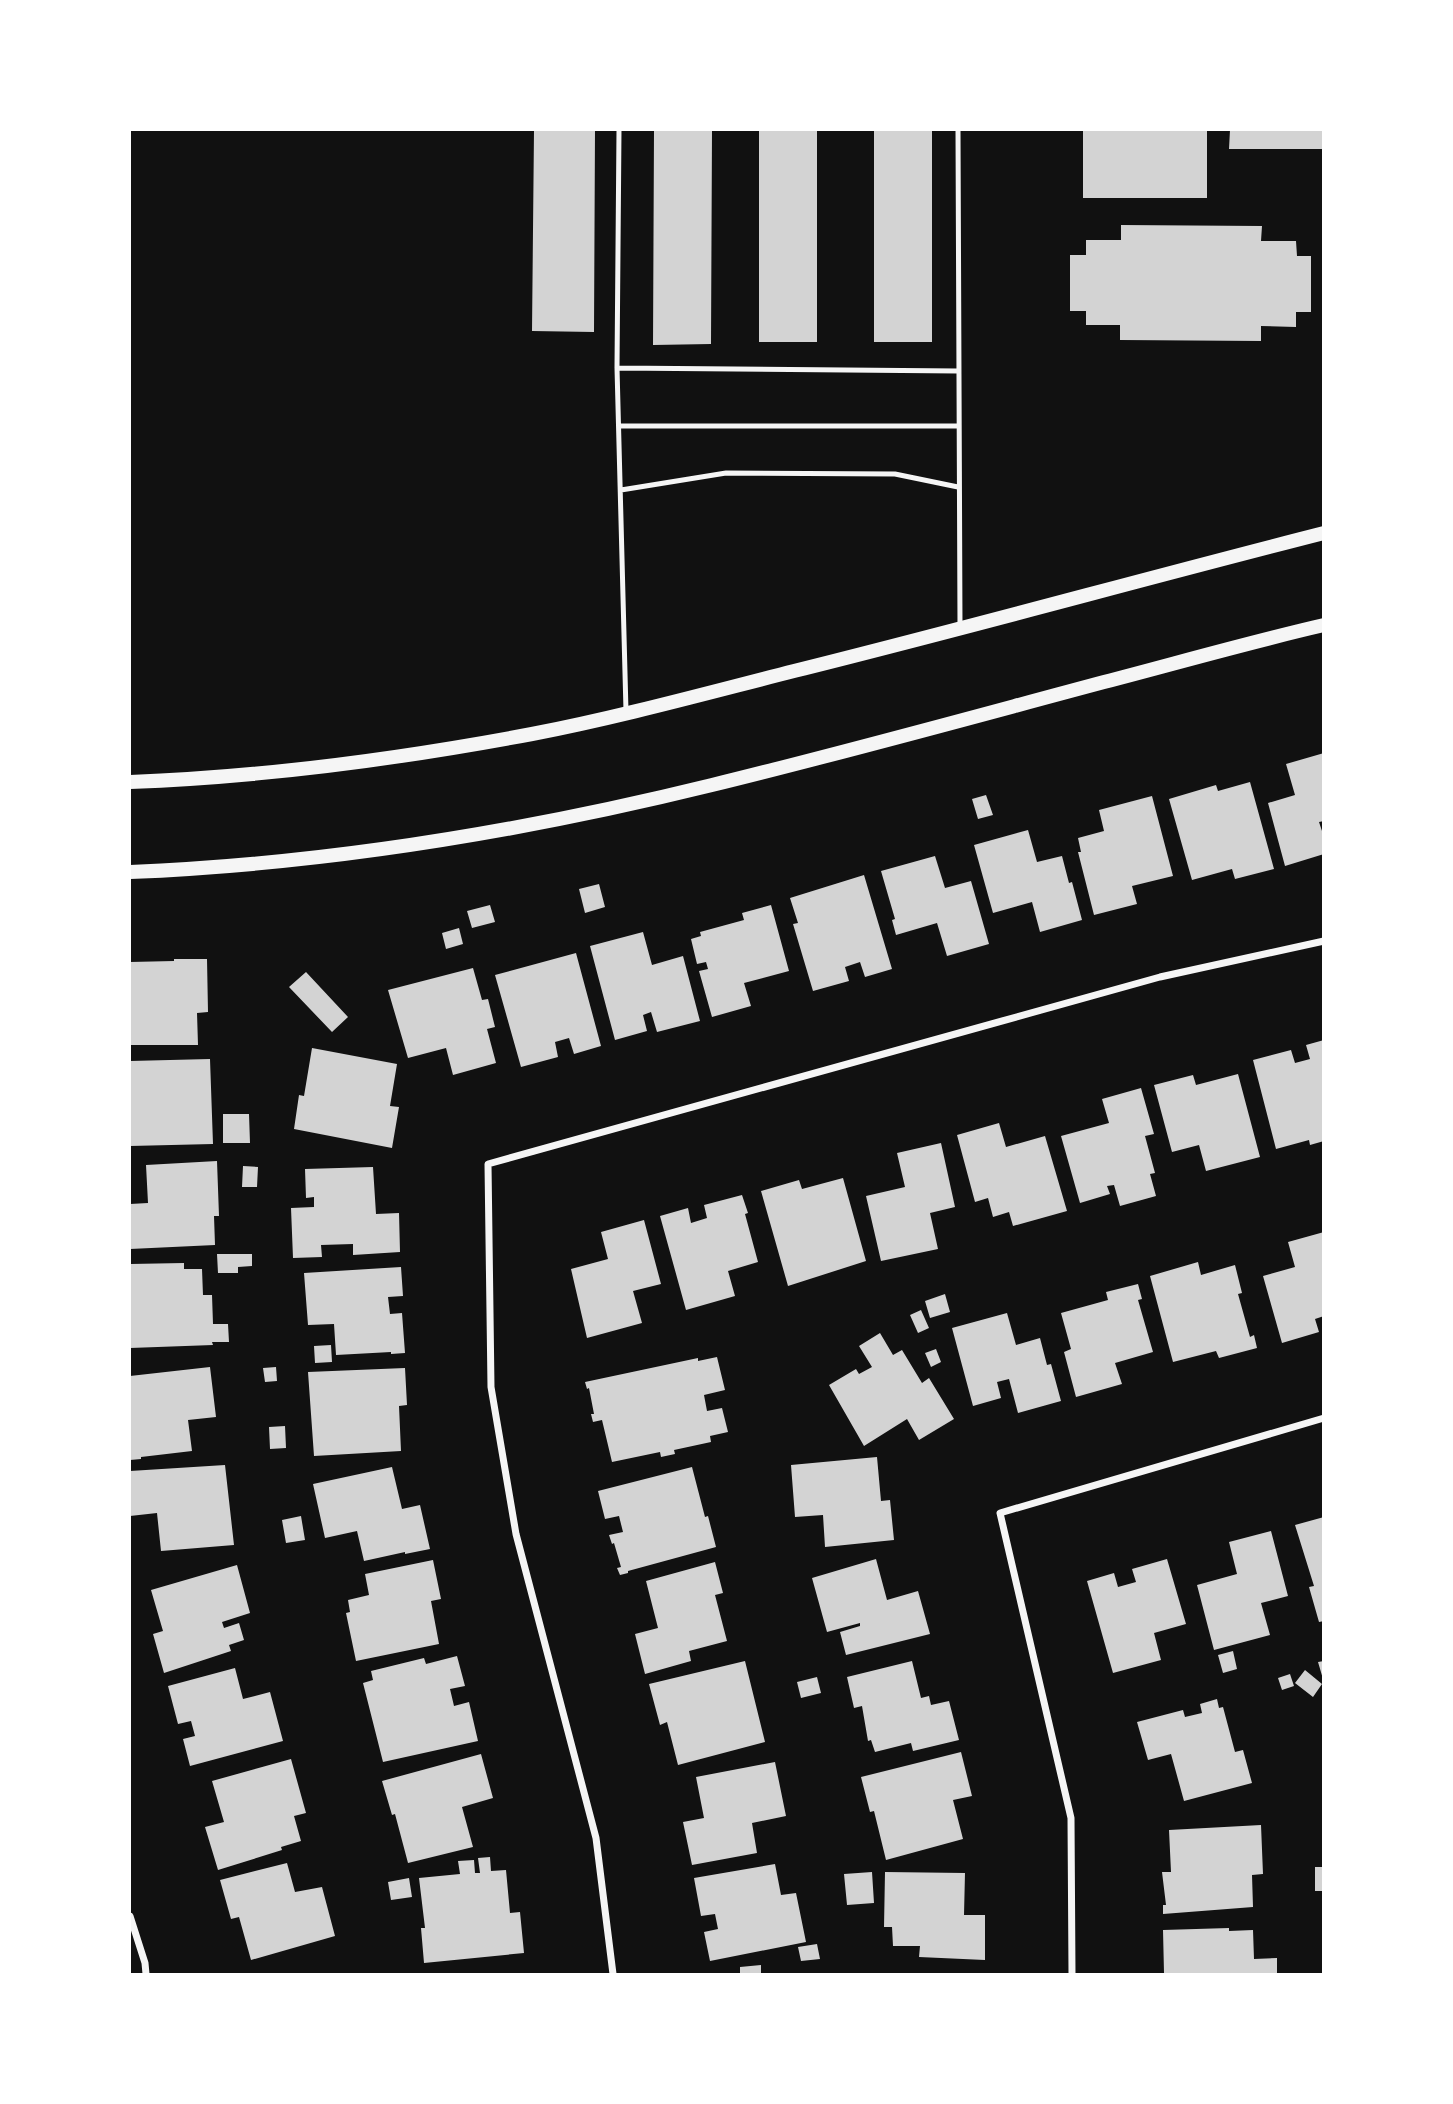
<svg xmlns="http://www.w3.org/2000/svg" width="1453" height="2104" viewBox="0 0 1453 2104" font-family="'IBM Plex Sans',sans-serif">
<style>
.building{fill:#d3d3d3}
.lines{fill:none;stroke-linecap:round;stroke-linejoin:round}
.service{stroke:#f5f5f5;stroke-width:5}
.minor{stroke:#f5f5f5;stroke-width:7}
.secondary{stroke:#f5f5f5;stroke-width:14}
</style>
<rect width="100%" height="100%" fill="#111"/>
<!-- building -->
<path class="building" d="M 534,130 L 595,130 L 594,332 L 532,331 Z
M 654,130 L 712,130 L 711,344 L 653,345 Z
M 759,130 L 817,130 L 817,342 L 759,342 Z
M 874,130 L 932,130 L 932,342 L 874,342 Z
M 1083,130 L 1207,130 L 1207,198 L 1083,198 Z
M 1230,130 L 1324,130 L 1324,149 L 1229,149 Z
M 1121,225 L 1262,226 L 1261,241 L 1296,241 L 1297,256 L 1311,256 L 1311,312 L 1296,312 L 1296,327 L 1261,326 L 1261,341 L 1120,340 L 1120,325 L 1086,325 L 1086,311 L 1070,311 L 1070,255 L 1086,255 L 1086,240 L 1121,240 Z
M 1324,753 L 1324,821 L 1319,822 L 1324,837 L 1324,854 L 1285,866 L 1268,803 L 1295,795 L 1286,764 Z
M 1250,782 L 1274,869 L 1235,879 L 1232,869 L 1192,880 L 1169,799 L 1216,785 L 1218,791 Z
M 986,795 L 993,815 L 978,819 L 972,799 Z
M 1152,796 L 1173,876 L 1132,886 L 1137,904 L 1094,915 L 1078,852 L 1081,852 L 1078,838 L 1104,831 L 1099,810 Z
M 1028,830 L 1037,862 L 1062,856 L 1069,883 L 1072,882 L 1082,920 L 1040,932 L 1032,902 L 993,913 L 974,845 Z
M 935,856 L 945,888 L 971,881 L 989,944 L 947,956 L 937,923 L 896,935 L 892,920 L 895,919 L 881,871 Z
M 864,875 L 892,969 L 865,977 L 860,962 L 845,967 L 849,981 L 813,991 L 793,924 L 798,923 L 790,898 Z
M 599,884 L 605,907 L 585,913 L 579,889 Z
M 490,905 L 495,922 L 472,928 L 467,911 Z
M 771,905 L 789,971 L 744,983 L 751,1006 L 712,1017 L 699,971 L 708,969 L 706,962 L 697,964 L 691,939 L 701,936 L 700,932 L 744,920 L 742,913 Z
M 459,928 L 463,944 L 446,949 L 442,933 Z
M 643,932 L 652,965 L 683,956 L 700,1021 L 657,1032 L 651,1012 L 643,1015 L 647,1031 L 615,1040 L 590,946 Z
M 576,953 L 601,1046 L 574,1054 L 569,1038 L 555,1042 L 558,1057 L 521,1067 L 495,975 Z
M 174,959 L 207,959 L 208,1012 L 197,1013 L 198,1045 L 130,1045 L 130,962 L 174,961 Z
M 473,968 L 482,1000 L 488,999 L 495,1027 L 487,1029 L 496,1063 L 453,1075 L 446,1048 L 408,1058 L 388,990 Z
M 306,972 L 348,1017 L 332,1032 L 289,987 Z
M 1324,1040 L 1324,1141 L 1310,1145 L 1309,1140 L 1276,1149 L 1253,1060 L 1291,1050 L 1295,1063 L 1310,1059 L 1306,1045 Z
M 312,1048 L 397,1064 L 390,1106 L 399,1107 L 392,1148 L 294,1129 L 299,1095 L 304,1096 Z
M 210,1059 L 213,1144 L 130,1146 L 130,1061 Z
M 1238,1074 L 1260,1157 L 1206,1171 L 1199,1145 L 1172,1152 L 1154,1085 L 1193,1075 L 1196,1085 Z
M 1141,1088 L 1154,1134 L 1145,1136 L 1155,1173 L 1150,1174 L 1156,1196 L 1120,1206 L 1114,1185 L 1107,1186 L 1110,1194 L 1080,1203 L 1061,1136 L 1109,1123 L 1102,1099 Z
M 223,1114 L 249,1114 L 250,1143 L 223,1143 Z
M 999,1123 L 1006,1147 L 1045,1136 L 1067,1211 L 1013,1226 L 1009,1212 L 993,1217 L 988,1198 L 975,1202 L 957,1135 Z
M 941,1143 L 955,1207 L 930,1213 L 938,1249 L 881,1261 L 866,1196 L 905,1187 L 897,1153 Z
M 217,1161 L 219,1216 L 214,1216 L 215,1245 L 130,1249 L 130,1204 L 148,1203 L 146,1165 Z
M 243,1166 L 258,1167 L 257,1187 L 242,1187 Z
M 373,1167 L 376,1214 L 399,1213 L 400,1252 L 353,1255 L 353,1244 L 321,1245 L 322,1257 L 293,1258 L 291,1208 L 314,1207 L 314,1197 L 306,1198 L 305,1169 Z
M 843,1178 L 866,1261 L 788,1286 L 761,1191 L 799,1180 L 802,1189 Z
M 742,1195 L 748,1213 L 745,1214 L 758,1262 L 728,1271 L 735,1296 L 686,1310 L 660,1216 L 688,1208 L 691,1223 L 707,1218 L 704,1205 Z
M 644,1220 L 661,1284 L 633,1291 L 642,1323 L 587,1338 L 571,1269 L 608,1259 L 601,1232 Z
M 1324,1232 L 1324,1316 L 1315,1319 L 1319,1332 L 1282,1343 L 1263,1276 L 1295,1267 L 1288,1242 Z
M 217,1254 L 252,1254 L 252,1266 L 238,1267 L 238,1273 L 218,1273 Z
M 1198,1262 L 1201,1275 L 1235,1265 L 1242,1293 L 1238,1294 L 1250,1337 L 1254,1335 L 1257,1348 L 1219,1358 L 1216,1351 L 1173,1362 L 1150,1276 Z
M 184,1263 L 184,1269 L 202,1269 L 203,1295 L 212,1295 L 213,1324 L 228,1324 L 229,1342 L 212,1342 L 213,1345 L 130,1348 L 130,1320 L 131,1320 L 130,1264 Z
M 401,1267 L 403,1296 L 388,1297 L 390,1314 L 402,1313 L 405,1353 L 391,1354 L 391,1352 L 336,1355 L 334,1324 L 308,1325 L 304,1273 Z
M 1138,1284 L 1142,1299 L 1138,1300 L 1153,1352 L 1115,1363 L 1122,1384 L 1076,1397 L 1064,1352 L 1071,1349 L 1061,1313 L 1108,1300 L 1106,1292 Z
M 945,1294 L 950,1312 L 930,1318 L 925,1301 Z
M 921,1310 L 929,1328 L 918,1333 L 910,1315 Z
M 1007,1313 L 1016,1345 L 1040,1338 L 1047,1365 L 1051,1364 L 1061,1401 L 1018,1413 L 1009,1379 L 997,1382 L 1001,1398 L 973,1406 L 952,1328 Z
M 880,1333 L 893,1355 L 902,1350 L 922,1383 L 929,1378 L 954,1419 L 919,1440 L 907,1419 L 864,1446 L 829,1385 L 856,1369 L 859,1374 L 872,1367 L 859,1346 Z
M 331,1345 L 332,1362 L 315,1363 L 314,1346 Z
M 936,1349 L 941,1362 L 931,1367 L 925,1353 Z
M 717,1357 L 725,1390 L 704,1395 L 707,1411 L 722,1408 L 728,1432 L 710,1436 L 711,1442 L 674,1450 L 675,1454 L 661,1457 L 660,1452 L 612,1462 L 602,1420 L 593,1422 L 591,1414 L 594,1414 L 589,1388 L 587,1389 L 585,1382 L 698,1358 L 698,1361 Z
M 210,1367 L 216,1417 L 188,1420 L 192,1451 L 141,1457 L 141,1459 L 130,1460 L 130,1376 Z
M 276,1367 L 277,1381 L 265,1382 L 263,1368 Z
M 405,1368 L 407,1405 L 399,1406 L 401,1451 L 314,1456 L 308,1372 Z
M 285,1426 L 286,1448 L 270,1449 L 269,1427 Z
M 877,1457 L 881,1501 L 890,1500 L 894,1540 L 825,1547 L 823,1515 L 795,1517 L 791,1465 Z
M 225,1465 L 234,1545 L 161,1551 L 157,1513 L 130,1516 L 130,1471 Z
M 392,1467 L 402,1509 L 420,1505 L 430,1549 L 405,1554 L 405,1552 L 364,1561 L 357,1531 L 325,1538 L 313,1484 Z
M 692,1467 L 705,1517 L 708,1516 L 716,1547 L 628,1571 L 628,1573 L 620,1575 L 617,1568 L 621,1567 L 614,1543 L 612,1544 L 609,1535 L 623,1532 L 619,1516 L 605,1519 L 598,1491 Z
M 301,1516 L 305,1540 L 286,1543 L 282,1520 Z
M 1324,1517 L 1324,1621 L 1319,1622 L 1309,1587 L 1314,1586 L 1295,1525 Z
M 1271,1531 L 1288,1596 L 1261,1603 L 1270,1635 L 1214,1650 L 1197,1585 L 1237,1574 L 1229,1542 Z
M 876,1559 L 887,1600 L 918,1591 L 930,1634 L 846,1655 L 840,1632 L 860,1626 L 860,1623 L 827,1632 L 812,1578 Z
M 1167,1559 L 1186,1624 L 1154,1633 L 1161,1660 L 1113,1673 L 1087,1581 L 1114,1573 L 1118,1587 L 1136,1582 L 1132,1569 Z
M 433,1560 L 441,1599 L 431,1601 L 439,1644 L 356,1661 L 346,1613 L 350,1612 L 348,1600 L 369,1595 L 365,1574 Z
M 715,1562 L 723,1593 L 715,1595 L 727,1641 L 689,1651 L 691,1661 L 645,1674 L 635,1634 L 658,1628 L 646,1581 Z
M 237,1565 L 250,1613 L 222,1622 L 224,1628 L 239,1623 L 244,1640 L 229,1645 L 231,1651 L 164,1673 L 153,1634 L 163,1631 L 151,1590 Z
M 1233,1651 L 1237,1669 L 1223,1673 L 1218,1655 Z
M 457,1656 L 465,1686 L 450,1689 L 454,1706 L 469,1702 L 478,1741 L 383,1762 L 363,1683 L 373,1680 L 371,1671 L 424,1658 L 426,1664 Z
M 745,1661 L 765,1742 L 678,1765 L 667,1722 L 660,1725 L 649,1684 Z
M 912,1661 L 921,1698 L 929,1696 L 931,1705 L 949,1701 L 959,1740 L 913,1751 L 911,1743 L 875,1752 L 871,1740 L 868,1741 L 862,1706 L 854,1708 L 847,1677 Z
M 1324,1661 L 1324,1678 L 1323,1679 L 1318,1662 Z
M 235,1668 L 243,1699 L 270,1692 L 283,1741 L 190,1766 L 183,1739 L 195,1736 L 191,1721 L 178,1724 L 168,1686 Z
M 1305,1670 L 1322,1684 L 1313,1697 L 1295,1683 Z
M 1290,1674 L 1294,1686 L 1282,1690 L 1278,1678 Z
M 817,1677 L 821,1693 L 801,1698 L 797,1682 Z
M 1217,1699 L 1219,1708 L 1223,1707 L 1235,1752 L 1243,1750 L 1252,1783 L 1184,1801 L 1171,1754 L 1148,1760 L 1137,1722 L 1183,1710 L 1185,1717 L 1202,1713 L 1200,1704 Z
M 961,1752 L 972,1796 L 953,1800 L 963,1839 L 886,1860 L 874,1811 L 870,1812 L 861,1777 Z
M 481,1754 L 493,1798 L 462,1807 L 473,1847 L 408,1863 L 395,1814 L 392,1815 L 382,1781 Z
M 291,1759 L 306,1813 L 294,1816 L 301,1841 L 281,1847 L 282,1850 L 218,1870 L 205,1827 L 224,1822 L 212,1781 Z
M 775,1762 L 786,1816 L 752,1823 L 757,1853 L 692,1865 L 683,1822 L 704,1818 L 696,1777 Z
M 1261,1825 L 1263,1874 L 1252,1875 L 1253,1907 L 1163,1914 L 1163,1905 L 1166,1905 L 1162,1872 L 1171,1872 L 1169,1830 Z
M 490,1857 L 491,1871 L 506,1870 L 510,1913 L 520,1912 L 524,1953 L 424,1963 L 421,1928 L 425,1928 L 419,1878 L 460,1874 L 458,1861 L 474,1860 L 475,1873 L 480,1873 L 478,1858 Z
M 287,1863 L 295,1892 L 322,1887 L 335,1936 L 251,1960 L 239,1917 L 231,1919 L 220,1880 Z
M 775,1864 L 781,1895 L 796,1893 L 806,1942 L 710,1961 L 704,1932 L 718,1929 L 715,1914 L 701,1916 L 694,1878 Z
M 1315,1867 L 1324,1867 L 1324,1891 L 1315,1891 Z
M 872,1872 L 874,1903 L 847,1905 L 844,1874 Z
M 885,1872 L 965,1873 L 964,1915 L 985,1915 L 985,1960 L 919,1957 L 920,1946 L 893,1946 L 892,1927 L 884,1927 Z
M 409,1878 L 412,1897 L 391,1900 L 388,1882 Z
M 1229,1928 L 1229,1931 L 1253,1930 L 1254,1959 L 1277,1958 L 1277,1974 L 1164,1973 L 1163,1930 Z
M 817,1944 L 820,1959 L 801,1961 L 798,1947 Z
M 761,1965 L 761,1974 L 740,1974 L 740,1967 Z"/>
<g class="lines">
<!-- service -->
<path class="service" d="M 619,130 L 617,368 L 626,711
M 958,130 L 960,626
M 617,368 L 958,371
M 619,426 L 958,426
M 621,490 L 726,473 L 895,474 L 958,487"/>
<!-- minor -->
<path class="minor" d="M 130,1916 L 145,1963 L 146,1974
M 613,1974 L 596,1838 L 516,1534 L 491,1387 L 488,1164 L 1160,977 L 1324,941
M 1072,1974 L 1071,1818 L 1000,1513 L 1324,1418"/>
<!-- secondary -->
<path class="secondary" d="M 130,782 C 265,777 399,759 532,734 C 620,717 707,693 794,671 C 971,627 1147,578 1324,533
M 130,872 C 326,864 521,832 712,785 C 843,753 973,717 1104,682 C 1177,663 1250,642 1324,625"/>
</g>
<!-- border -->
<rect width="1453" height="2104" fill="none" stroke="#ffffff" stroke-width="262"/>
</svg>
